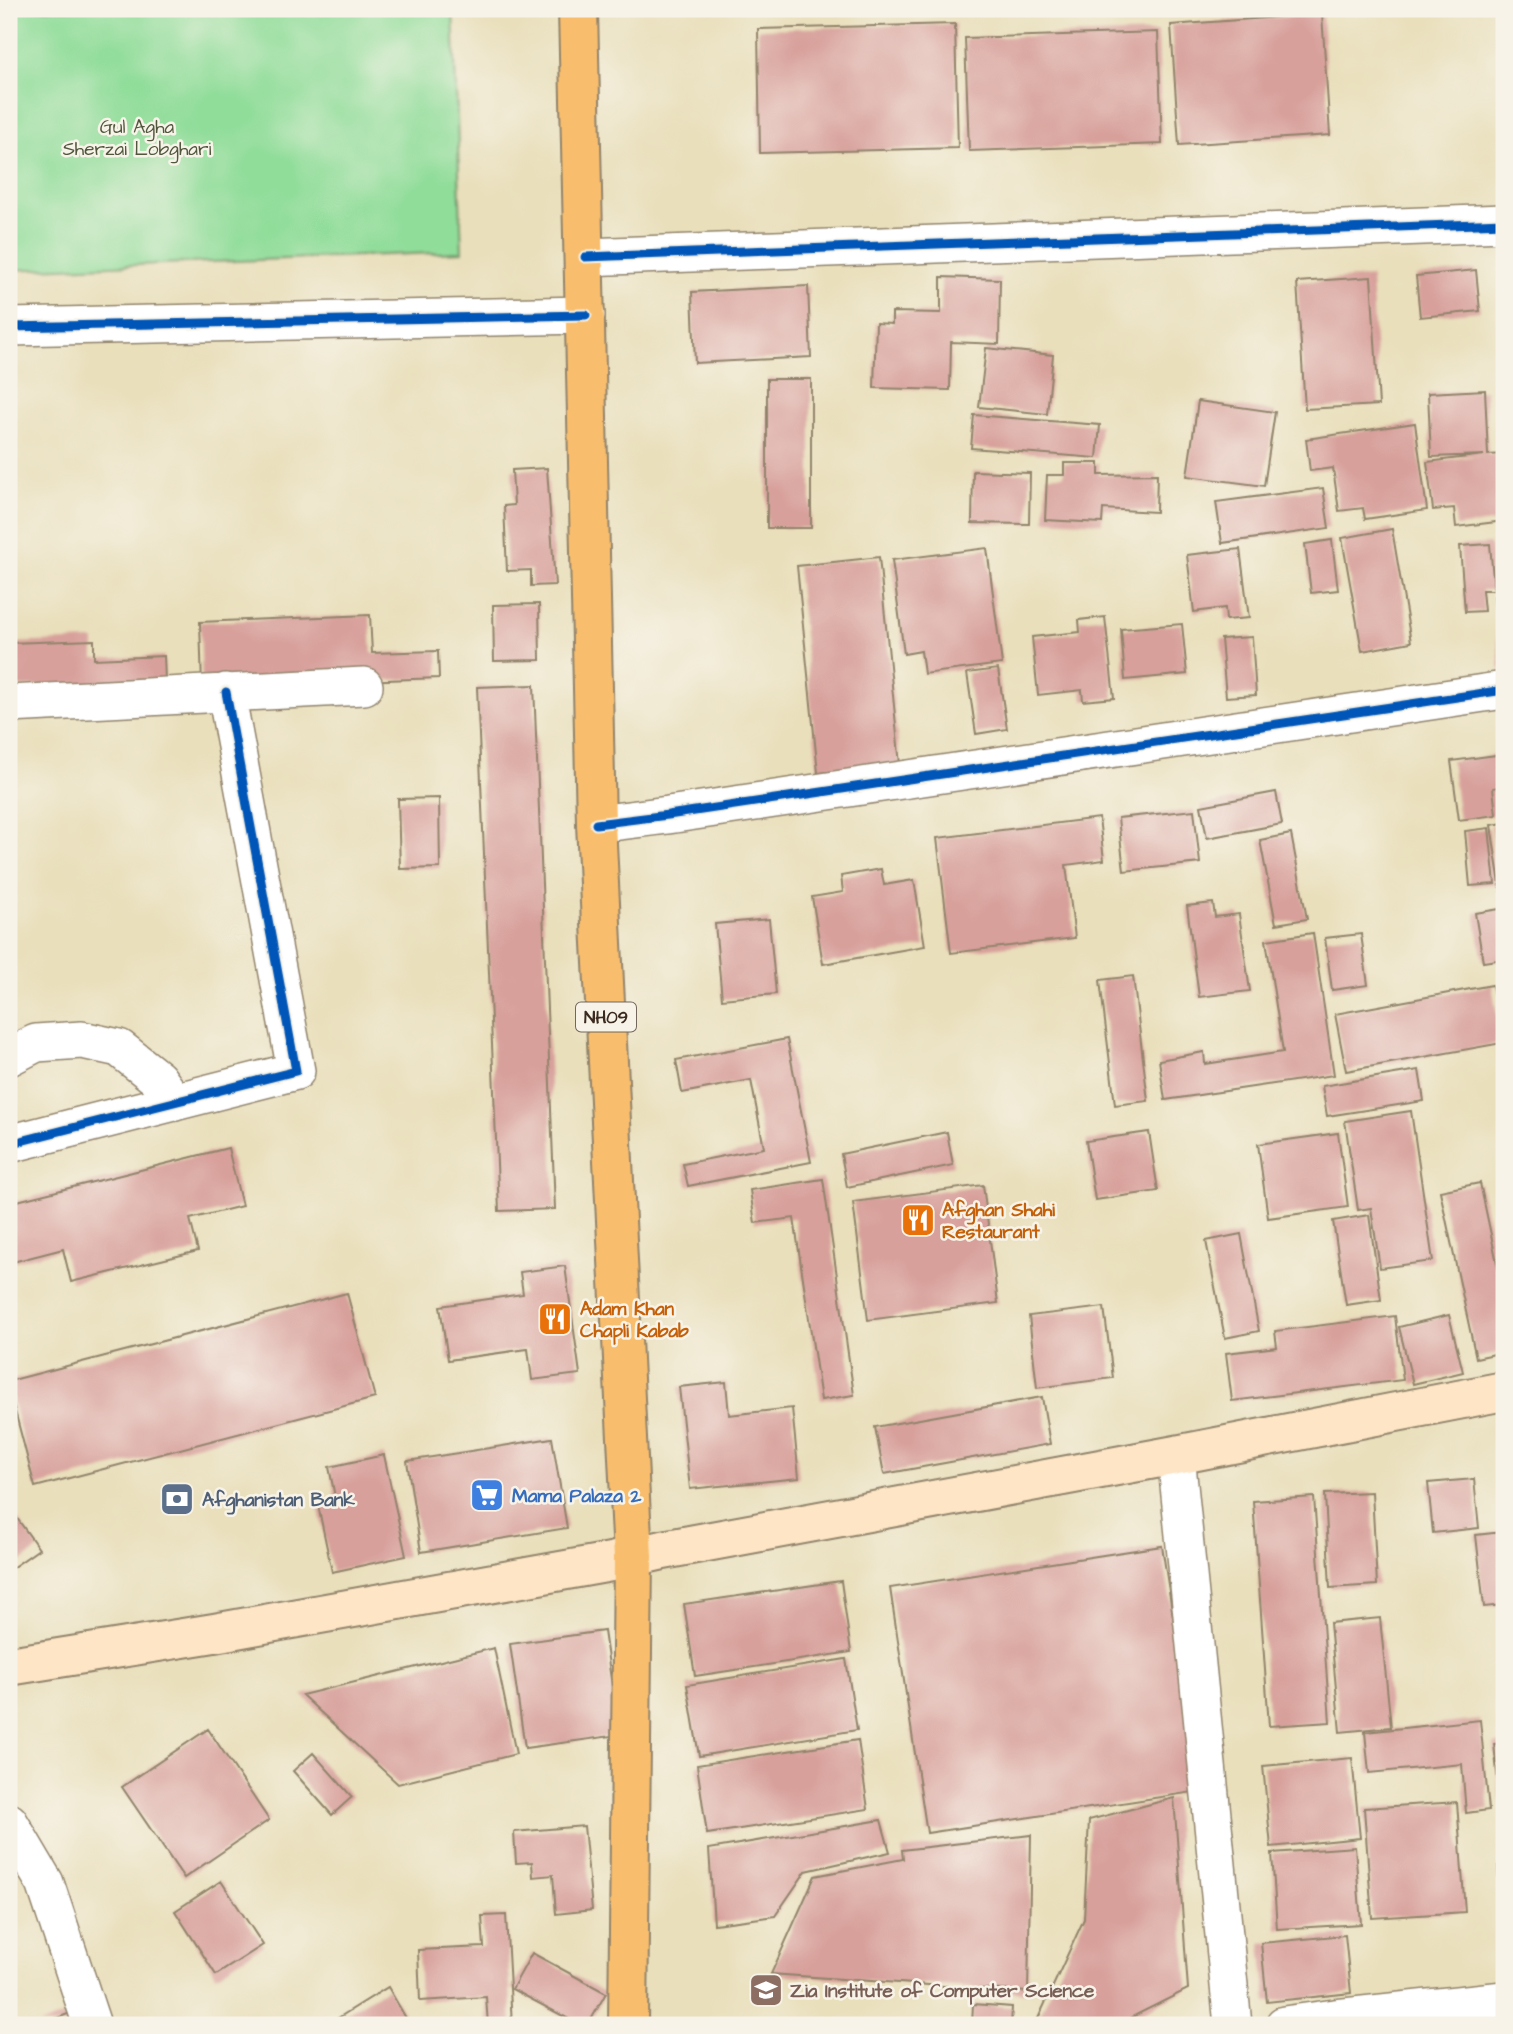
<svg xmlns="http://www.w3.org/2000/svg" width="1513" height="2034" viewBox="0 0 1513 2034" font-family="'Architects Daughter',sans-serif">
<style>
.green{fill:#90dd9a;stroke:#66845c;stroke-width:2}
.building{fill:#d8a09b}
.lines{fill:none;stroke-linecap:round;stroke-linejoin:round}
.minor-casing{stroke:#92846c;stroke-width:40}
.secondary-casing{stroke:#92846c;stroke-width:42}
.primary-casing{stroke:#92846c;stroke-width:42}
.minor{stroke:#fff;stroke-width:37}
.secondary{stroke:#fde5c5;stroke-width:38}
.primary{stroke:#f9be6d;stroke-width:38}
.cycleway-casing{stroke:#f7f3e8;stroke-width:13}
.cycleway{stroke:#0057b8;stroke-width:9}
.labels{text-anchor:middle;stroke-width:5;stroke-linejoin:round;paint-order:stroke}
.shield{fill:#f7f3e8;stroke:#73665b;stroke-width:2}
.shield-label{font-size:18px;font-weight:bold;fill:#3b2a1e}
.park-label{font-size:19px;fill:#50573d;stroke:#f7f3e8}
.food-label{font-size:19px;font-weight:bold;fill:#c56008;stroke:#f7f3e8;text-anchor:start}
.shop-label{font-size:19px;font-weight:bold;fill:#366cbe;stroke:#f7f3e8;text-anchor:start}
.service-label{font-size:19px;font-weight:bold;fill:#4e5e75;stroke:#f7f3e8;text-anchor:start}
.education-label{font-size:19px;font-weight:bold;fill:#785e54;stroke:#f7f3e8;text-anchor:start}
</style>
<rect width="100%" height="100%" fill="#f7f3e8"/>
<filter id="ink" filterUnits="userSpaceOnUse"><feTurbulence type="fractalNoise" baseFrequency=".0143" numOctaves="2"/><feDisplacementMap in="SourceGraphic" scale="14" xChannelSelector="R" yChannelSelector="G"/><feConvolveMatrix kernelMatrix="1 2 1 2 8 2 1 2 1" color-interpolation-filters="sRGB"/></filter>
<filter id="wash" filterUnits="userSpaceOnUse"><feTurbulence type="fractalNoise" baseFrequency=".00686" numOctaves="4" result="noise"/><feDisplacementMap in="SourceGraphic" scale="28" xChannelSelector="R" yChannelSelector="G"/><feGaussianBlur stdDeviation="1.57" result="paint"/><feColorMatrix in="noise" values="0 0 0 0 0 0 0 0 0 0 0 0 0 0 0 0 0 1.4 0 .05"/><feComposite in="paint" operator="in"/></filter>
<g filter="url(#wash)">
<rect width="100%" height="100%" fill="#e9dfbb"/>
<!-- green -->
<path class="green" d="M 9,9 L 453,9 L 462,252 L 9,270 Z"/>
<g id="blocks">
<!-- building -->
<path class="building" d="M 1322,14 L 1330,135 L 1179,145 L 1171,25 Z
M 955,24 L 958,148 L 760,153 L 758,29 Z
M 1158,32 L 1162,144 L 969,151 L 965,38 Z
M 1476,270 L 1480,311 L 1420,317 L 1416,276 Z
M 941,277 L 1000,279 L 999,344 L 951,342 L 950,390 L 874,388 L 876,323 L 892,324 L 892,312 L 941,313 Z
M 1371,277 L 1379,405 L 1305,409 L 1297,282 Z
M 808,286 L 811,357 L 695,363 L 692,292 Z
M 986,348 L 1053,355 L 1047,414 L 979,407 Z
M 767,379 L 811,379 L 811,528 L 767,528 Z
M 1485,390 L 1488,455 L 1504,454 L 1504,521 L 1456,527 L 1454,508 L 1433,510 L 1427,462 L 1484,455 L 1431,457 L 1428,393 Z
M 1198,401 L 1275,412 L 1264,486 L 1187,476 Z
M 974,415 L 1100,425 L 1097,458 L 971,448 Z
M 1415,423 L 1427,510 L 1365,519 L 1363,508 L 1339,511 L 1333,468 L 1310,471 L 1306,439 Z
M 1064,463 L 1099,463 L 1099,475 L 1157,474 L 1156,512 L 1103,509 L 1102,523 L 1045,520 L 1047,475 L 1064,475 Z
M 547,468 L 555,585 L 531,586 L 531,570 L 507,571 L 504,506 L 514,505 L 512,470 Z
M 973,471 L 1030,473 L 1029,524 L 972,523 Z
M 1323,488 L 1329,528 L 1222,543 L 1216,502 Z
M 1392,529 L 1411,642 L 1362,651 L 1342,538 Z
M 1332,540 L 1338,590 L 1311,593 L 1305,544 Z
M 1490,544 L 1494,590 L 1482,590 L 1484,611 L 1465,612 L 1460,546 Z
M 987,548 L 1002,664 L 924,674 L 921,651 L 904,654 L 892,560 Z
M 1240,549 L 1249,618 L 1226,620 L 1225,608 L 1194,612 L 1187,555 Z
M 879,557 L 900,765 L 818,773 L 797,566 Z
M 1504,595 L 1504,669 L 1500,670 L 1494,596 Z
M 539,604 L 540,660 L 494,661 L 493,605 Z
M 370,615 L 372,653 L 438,651 L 439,678 L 202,687 L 200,622 Z
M 1105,617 L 1114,698 L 1083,701 L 1082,690 L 1038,695 L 1032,637 L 1080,632 L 1079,620 Z
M 1182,624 L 1187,674 L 1125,680 L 1121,629 Z
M 1252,637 L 1256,695 L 1226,697 L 1221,639 Z
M 94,640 L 94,659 L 164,656 L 165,682 L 9,687 L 9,643 Z
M 998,669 L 1007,729 L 976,734 L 967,673 Z
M 534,685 L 555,1209 L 499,1211 L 477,687 Z
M 1504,754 L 1504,786 L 1493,788 L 1496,815 L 1459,820 L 1451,761 Z
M 1276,792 L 1282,824 L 1207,838 L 1201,806 Z
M 439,798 L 440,868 L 400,869 L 398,799 Z
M 1194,810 L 1200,863 L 1124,871 L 1118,818 Z
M 1099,818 L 1104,860 L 1066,865 L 1075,938 L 951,953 L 937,838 Z
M 1504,823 L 1504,904 L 1503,904 L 1491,825 Z
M 1489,828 L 1495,884 L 1470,886 L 1465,831 Z
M 1291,834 L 1307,919 L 1276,924 L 1260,840 Z
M 881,869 L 884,885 L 914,880 L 925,946 L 823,964 L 812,897 L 843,892 L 841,876 Z
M 1213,903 L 1215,917 L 1239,914 L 1250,991 L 1199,997 L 1187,906 Z
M 1500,909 L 1504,939 L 1504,959 L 1483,962 L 1475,913 Z
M 769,919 L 776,994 L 722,999 L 715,924 Z
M 1313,933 L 1334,1075 L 1165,1100 L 1159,1060 L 1204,1052 L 1205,1064 L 1283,1052 L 1266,940 Z
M 1361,934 L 1368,985 L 1332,990 L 1325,938 Z
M 1133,976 L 1148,1101 L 1115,1105 L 1100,980 Z
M 1492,985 L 1502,1043 L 1346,1071 L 1335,1014 Z
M 787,1039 L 811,1162 L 688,1186 L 683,1164 L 764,1148 L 751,1080 L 682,1093 L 676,1060 Z
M 1419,1070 L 1424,1101 L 1327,1116 L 1322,1086 Z
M 1411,1111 L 1433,1261 L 1380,1268 L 1371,1208 L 1358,1210 L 1345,1121 Z
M 947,1132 L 953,1165 L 847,1187 L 841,1154 Z
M 1149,1132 L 1158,1191 L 1095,1200 L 1086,1141 Z
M 1338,1133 L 1348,1207 L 1268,1218 L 1258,1144 Z
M 228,1148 L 242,1206 L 190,1219 L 198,1251 L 71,1282 L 63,1249 L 9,1263 L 9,1203 Z
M 823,1179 L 854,1395 L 821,1400 L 794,1218 L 755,1223 L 750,1190 Z
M 1480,1183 L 1504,1296 L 1504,1352 L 1476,1358 L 1440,1191 Z
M 983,1185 L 998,1303 L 868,1320 L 853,1202 Z
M 1369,1215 L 1381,1300 L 1346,1305 L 1333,1221 Z
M 1241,1234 L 1259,1331 L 1225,1338 L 1206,1241 Z
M 565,1266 L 580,1374 L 532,1380 L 528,1349 L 448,1360 L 440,1306 L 523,1294 L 520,1272 Z
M 347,1293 L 375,1398 L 35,1487 L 9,1388 L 9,1381 Z
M 1104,1307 L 1113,1378 L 1037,1388 L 1029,1316 Z
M 1449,1315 L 1463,1372 L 1413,1384 L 1399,1327 Z
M 1395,1316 L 1403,1380 L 1232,1401 L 1226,1353 L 1277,1347 L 1275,1331 Z
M 726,1382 L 729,1415 L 792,1408 L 799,1478 L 690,1489 L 679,1387 Z
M 1042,1397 L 1050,1444 L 884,1474 L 875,1427 Z
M 552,1438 L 567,1528 L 421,1552 L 407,1461 Z
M 384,1455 L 406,1556 L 332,1572 L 318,1505 L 336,1502 L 329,1467 Z
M 1474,1479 L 1479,1528 L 1433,1533 L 1428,1483 Z
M 1372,1492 L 1377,1585 L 1330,1588 L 1325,1494 Z
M 1314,1497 L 1330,1722 L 1269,1726 L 1253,1501 Z
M 9,1507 L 39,1549 L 9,1570 Z
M 1502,1532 L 1504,1552 L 1504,1605 L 1484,1607 L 1476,1535 Z
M 1162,1546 L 1200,1791 L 927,1833 L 890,1588 Z
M 841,1581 L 851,1652 L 695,1676 L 684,1604 Z
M 1380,1618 L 1391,1727 L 1340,1732 L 1330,1623 Z
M 604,1631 L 619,1735 L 525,1748 L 510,1644 Z
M 494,1648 L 516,1754 L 398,1784 L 302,1695 Z
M 846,1659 L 857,1730 L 699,1756 L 687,1685 Z
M 1480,1720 L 1489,1810 L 1466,1813 L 1462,1764 L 1369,1773 L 1365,1732 Z
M 208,1729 L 269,1820 L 184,1878 L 122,1787 Z
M 858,1740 L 868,1809 L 707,1834 L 697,1765 Z
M 1504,1743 L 1504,1801 L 1500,1801 L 1494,1744 Z
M 313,1753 L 352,1797 L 332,1815 L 293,1771 Z
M 1352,1758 L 1360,1838 L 1271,1847 L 1263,1766 Z
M 1174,1798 L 1188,1989 L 1116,2025 L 1035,2025 L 1084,1919 L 1089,1820 Z
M 1457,1802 L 1465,1912 L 1372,1918 L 1364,1808 Z
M 881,1820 L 890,1852 L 806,1871 L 775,1916 L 714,1924 L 709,1849 Z
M 584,1826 L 592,1910 L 556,1914 L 553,1875 L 533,1877 L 532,1862 L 516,1863 L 514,1832 Z
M 1031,1835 L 1028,1992 L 771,1974 L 815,1876 L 903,1859 L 902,1850 Z
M 1355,1847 L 1361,1924 L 1277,1929 L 1272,1853 Z
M 1498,1866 L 1504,1866 L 1504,1927 L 1501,1927 Z
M 221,1881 L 263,1945 L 216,1975 L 175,1911 Z
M 506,1915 L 512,2025 L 488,2025 L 486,1997 L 420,2001 L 418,1950 L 484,1947 L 482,1916 Z
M 1345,1935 L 1351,1993 L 1267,2002 L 1261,1943 Z
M 532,1953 L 606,1993 L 588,2025 L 580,2025 L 512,1989 Z
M 388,1987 L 410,2025 L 343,2025 L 338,2018 Z
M 973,2004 L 1012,2007 L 1011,2025 L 972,2025 Z
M 78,2010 L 84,2025 L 39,2025 Z"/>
</g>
</g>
<g filter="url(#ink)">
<use href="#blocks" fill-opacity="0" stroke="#92846c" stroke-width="2"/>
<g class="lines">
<!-- minor casing -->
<g class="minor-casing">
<path id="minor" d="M 585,257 L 1504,223
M 9,327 L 586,315
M 9,704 L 364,686
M 596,824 L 668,815 L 1504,690
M 9,1057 L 36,1043 L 82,1040 L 119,1048 L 158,1079 L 175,1102
M 9,1144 L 296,1071 L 226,692
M 1176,1455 L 1233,2025
M 9,1822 L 45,1883 L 92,2025
M 1284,2025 L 1335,2018 L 1504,2000"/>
</g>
<!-- secondary casing -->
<g class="secondary-casing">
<path id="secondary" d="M 9,1666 L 214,1633 L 611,1562 L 663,1550 L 1176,1455 L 1504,1391"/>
</g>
<!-- primary casing -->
<g class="primary-casing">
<path id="primary" d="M 578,9 L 596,824 L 633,1557 L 628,2025"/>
</g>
<!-- minor -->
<use href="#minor" class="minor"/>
<!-- secondary -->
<use href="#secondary" class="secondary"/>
<!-- primary -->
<use href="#primary" class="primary"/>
<!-- cycleway casing -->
<g class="cycleway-casing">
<path id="cycleway" d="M 585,257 L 1504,223
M 9,327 L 586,315
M 596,824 L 668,815 L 1504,690
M 9,1144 L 296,1071 L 226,692"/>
</g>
<!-- cycleway -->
<use href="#cycleway" class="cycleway"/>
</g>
</g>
<!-- icons -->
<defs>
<g id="restaurant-square" transform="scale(1.75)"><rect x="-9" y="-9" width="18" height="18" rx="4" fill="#e8710a" stroke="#f7f3e8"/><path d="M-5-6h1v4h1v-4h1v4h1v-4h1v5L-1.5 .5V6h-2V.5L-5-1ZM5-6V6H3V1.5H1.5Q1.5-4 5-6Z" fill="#fff"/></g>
<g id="supermarket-square" transform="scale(1.75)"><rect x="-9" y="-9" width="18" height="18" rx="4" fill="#3f7fe0" stroke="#f7f3e8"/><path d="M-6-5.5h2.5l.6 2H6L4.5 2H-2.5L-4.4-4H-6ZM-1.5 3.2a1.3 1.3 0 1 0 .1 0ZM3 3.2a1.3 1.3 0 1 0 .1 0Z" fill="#fff"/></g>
<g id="bank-square" transform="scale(1.75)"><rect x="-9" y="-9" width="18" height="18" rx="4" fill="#5c6f8a" stroke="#f7f3e8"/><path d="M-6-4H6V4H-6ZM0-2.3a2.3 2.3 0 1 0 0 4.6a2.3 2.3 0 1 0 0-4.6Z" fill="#fff"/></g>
<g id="university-square" transform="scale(1.75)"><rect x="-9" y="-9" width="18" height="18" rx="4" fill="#8d6e63" stroke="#f7f3e8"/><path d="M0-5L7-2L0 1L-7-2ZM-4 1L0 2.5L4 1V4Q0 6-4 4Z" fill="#fff"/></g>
</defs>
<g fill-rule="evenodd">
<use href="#restaurant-square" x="918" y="1220"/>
<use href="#restaurant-square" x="555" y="1319"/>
<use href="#supermarket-square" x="487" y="1495"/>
<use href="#bank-square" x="177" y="1499"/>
<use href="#university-square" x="766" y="1990"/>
</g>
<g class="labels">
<!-- shield labels -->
<rect class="shield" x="576" y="1002.5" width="60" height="29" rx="5"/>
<g class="shield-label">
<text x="606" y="1023">NH09</text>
</g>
<!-- park labels -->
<g class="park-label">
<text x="137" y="133">Gul Agha<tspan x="137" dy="22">Sherzai Lobghari</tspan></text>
</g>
<!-- food labels -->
<g class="food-label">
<text x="942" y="1216">Afghan Shahi<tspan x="942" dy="22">Restaurant</tspan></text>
<text x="580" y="1315">Adam Khan<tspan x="580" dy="22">Chapli Kabab</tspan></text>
</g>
<!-- shop labels -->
<g class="shop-label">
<text x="512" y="1502">Mama Palaza 2</text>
</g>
<!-- service labels -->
<g class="service-label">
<text x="202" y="1506">Afghanistan Bank</text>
</g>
<!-- education labels -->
<g class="education-label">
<text x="790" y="1997">Zia Institute of Computer Science</text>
</g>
</g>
<!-- margin -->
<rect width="1513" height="2034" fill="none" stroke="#f7f3e8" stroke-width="35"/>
</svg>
